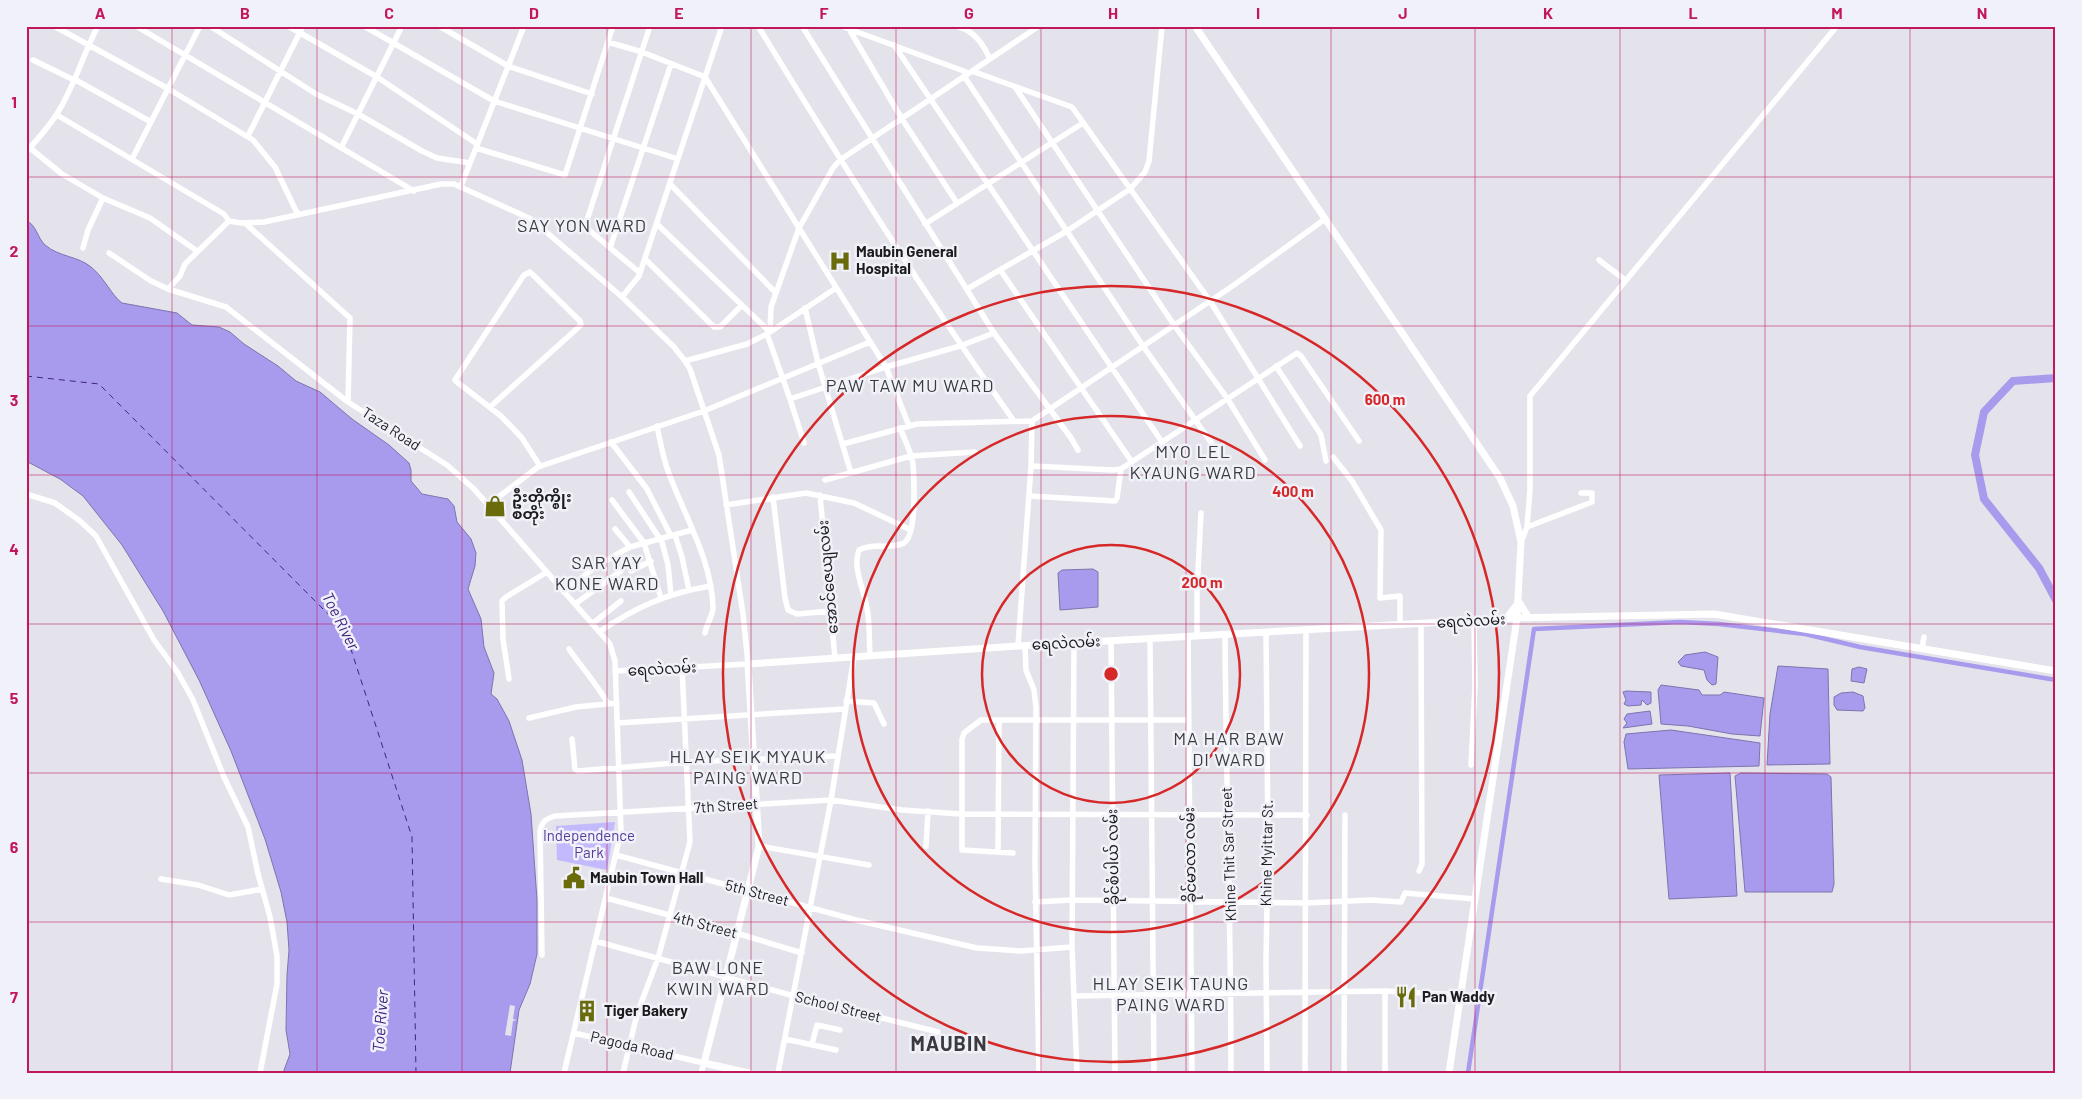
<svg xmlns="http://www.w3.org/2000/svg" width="2082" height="1099" viewBox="0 0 2082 1099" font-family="Barlow,'Noto Sans Myanmar',sans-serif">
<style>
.green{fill:#c3bafd}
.water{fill:#a89aec;stroke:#7e74ae}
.pier{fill:#e4e3eb}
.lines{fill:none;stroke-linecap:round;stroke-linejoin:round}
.canal{stroke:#a89aec;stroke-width:4.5}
.river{stroke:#a89aec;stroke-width:8}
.ferry{stroke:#402482;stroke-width:1;stroke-dasharray:6 5;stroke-linecap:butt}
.minor{stroke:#fff;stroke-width:5.5}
.major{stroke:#fff;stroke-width:7}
.grid{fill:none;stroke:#c2185b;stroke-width:1;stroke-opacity:0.55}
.ring{fill:none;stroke:#d62828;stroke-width:2.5}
.labels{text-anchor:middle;stroke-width:5;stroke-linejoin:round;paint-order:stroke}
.poi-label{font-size:15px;font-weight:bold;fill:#1c1c1e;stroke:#f1f1f9;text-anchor:start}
.street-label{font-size:15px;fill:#1c1c1e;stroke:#f1f1f9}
.park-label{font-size:15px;fill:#553c9b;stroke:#f1f1f9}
.water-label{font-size:16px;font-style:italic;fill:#402482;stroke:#f1f1f9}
.quarter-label{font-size:18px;letter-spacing:1px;fill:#3a3a40;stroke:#f1f1f9}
.district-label{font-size:20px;font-weight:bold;letter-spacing:1px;fill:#3a3a40;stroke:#f1f1f9}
.centre{fill:#d62828;stroke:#f1f1f9;stroke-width:2.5}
.ring-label{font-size:15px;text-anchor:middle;font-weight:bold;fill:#d62828;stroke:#f1f1f9;stroke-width:5;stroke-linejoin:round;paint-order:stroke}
.neatline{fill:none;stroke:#c2185b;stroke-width:2}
.grid-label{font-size:16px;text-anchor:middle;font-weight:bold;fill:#c2185b}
</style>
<rect width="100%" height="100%" fill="#e4e3eb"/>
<!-- green -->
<path class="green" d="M 615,822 L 607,870 L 557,860 L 556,826 Z"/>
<!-- water -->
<path class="water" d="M 26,220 C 37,226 37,237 45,245 C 59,257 78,256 91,267 C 104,277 112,296 122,303 L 177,313 L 192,325 L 219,327 L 230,332 L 244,344 L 278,366 L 296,381 L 320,392 L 352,419 L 389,445 L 409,463 L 411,470 L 411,481 L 422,494 L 448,499 L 454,506 L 457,522 L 471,539 L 476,553 L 475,566 L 468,589 L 481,619 L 484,647 L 494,673 L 491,694 L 497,699 L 509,721 L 522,760 L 531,814 L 537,900 L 537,954 L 530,984 L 519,1010 L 510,1073 L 283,1073 L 290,1054 L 286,1030 L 287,975 L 289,950 L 287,922 L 281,892 L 265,839 L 231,751 L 199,680 L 163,611 L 122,545 L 83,496 L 60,479 L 26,461 Z
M 1093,569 L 1098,572 L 1098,607 L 1060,610 L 1058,573 L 1062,570 Z
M 1705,652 L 1718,657 L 1716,684 L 1712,685 L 1707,680 L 1704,670 L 1681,666 L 1678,662 L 1685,655 Z
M 1778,666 L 1828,669 L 1830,764 L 1767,765 L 1770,714 Z
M 1859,667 L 1867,669 L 1864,683 L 1851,681 L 1852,669 Z
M 1661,685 L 1699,690 L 1702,695 L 1720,695 L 1724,692 L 1764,698 L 1760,736 L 1732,734 L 1688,726 L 1661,724 L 1658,690 Z
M 1626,691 L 1651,692 L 1651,703 L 1647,705 L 1642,700 L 1641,705 L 1628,706 L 1624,704 L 1626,700 L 1623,692 Z
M 1853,692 L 1863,696 L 1865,708 L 1863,711 L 1837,710 L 1834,705 L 1834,697 L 1841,693 Z
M 1650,711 L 1652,724 L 1623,728 L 1627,723 L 1624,719 L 1627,714 Z
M 1671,730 L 1760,743 L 1759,766 L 1628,769 L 1624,742 L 1626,734 Z
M 1730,773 L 1737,896 L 1669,899 L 1659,775 Z
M 1741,773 L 1827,774 L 1831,777 L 1834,884 L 1832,892 L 1745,892 L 1735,776 Z"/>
<!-- pier -->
<path class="pier" d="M 510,1005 L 515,1006 L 513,1019 L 517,1020 L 513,1021 L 511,1036 L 505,1035 Z"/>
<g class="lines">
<!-- canal -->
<path class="canal" d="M 1468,1073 L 1534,629 L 1680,622 L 1719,624 L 1805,634 L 1860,647 L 2056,680"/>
<!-- river -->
<path class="river" d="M 2056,378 L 2013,381 L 1984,412 L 1975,455 L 1984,499 L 2039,568 L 2056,600"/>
<!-- ferry -->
<path class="ferry" d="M 26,376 L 99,384 L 345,631 L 412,837 L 416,1073"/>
<!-- minor -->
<path class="minor" d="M 54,26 L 167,88 L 253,140 L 275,167 L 298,215
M 136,26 L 414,191
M 210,26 L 316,94 L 358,114 L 422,151 L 437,158 L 470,163
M 288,26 L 377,77 L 477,144
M 364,26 L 494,101 L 678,159
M 439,26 L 508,66 L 592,94
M 758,26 C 840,160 923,293 1014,421
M 802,26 L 994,333 L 1071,438 L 1078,450
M 841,26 L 969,73
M 956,26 C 974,30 983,44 990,59
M 849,29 L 902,119 L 957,203
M 608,42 L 642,52 L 705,77 L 799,228 L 771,307 L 770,332
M 894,45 L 1162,442
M 33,60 L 74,80
M 972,71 L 1072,107 L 1210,301 L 1300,446
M 964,76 L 1143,346 L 1220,455
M 74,79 L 151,122
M 1015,87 L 1174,325 L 1227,398 L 1265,460
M 57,115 L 224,214 L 229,221 L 241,223 L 264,222 L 441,184 L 454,184 L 531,219 L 621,296 L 674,347 L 685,361 L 690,369 L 719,455 L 743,614 L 748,664 L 615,671
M 248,136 L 303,26
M 30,148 L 62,174 L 103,198 L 150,218 L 197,251
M 341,148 L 402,26
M 476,148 L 565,175 L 613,26
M 26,152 C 38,139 49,127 58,112 C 75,85 83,54 98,26
M 132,159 L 200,26
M 670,184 L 776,293
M 461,186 L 524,26
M 245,223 L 350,318 L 348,402
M 657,224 L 770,332
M 925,224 L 1083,123
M 83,248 L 88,230 L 103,198
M 610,248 L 671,64
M 109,253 L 151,281 L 168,289 L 226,307 L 348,402 L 447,465 L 474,489 L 610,644 L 615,661 L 621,832 L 564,1073
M 645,259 L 714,327 L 720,327 L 742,305
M 1599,260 L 1625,280
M 1001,271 L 1132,462
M 640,273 L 589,230 L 586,223 L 650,26
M 168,289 L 180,276 L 185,264 L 229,221
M 967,289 L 1067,231 L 1130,189 L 1145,172 L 1149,161 L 1162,26
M 622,297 L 639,276 L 722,26
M 805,308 L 818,363 L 851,473
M 767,334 L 790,399 L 886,367 L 960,346 L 994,333
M 685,361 L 747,344 L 767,334 L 836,288
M 1276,366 L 1321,435 L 1326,461
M 790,399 L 804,443
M 490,407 L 581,325 L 580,321 L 530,272 L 524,275 L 455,380 L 457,382 L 501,416 L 522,438 L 540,466
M 657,426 C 660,441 663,457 668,471 C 684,515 712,560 713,608 C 713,615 706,625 705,633
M 909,426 L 886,367 L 799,228 L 833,168 L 840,160 L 1039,26
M 611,442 L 647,489 L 671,536
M 843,444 L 917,424 L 1032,421 L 1234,285 L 1325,219
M 1333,457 L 1352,481 L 1381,530 L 1380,598 L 1400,596 L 1400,625
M 1031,466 L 1113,470 L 1121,469 L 1297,353 L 1301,356 L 1359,441
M 825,480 L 911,456 L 975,452
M 629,492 L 662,542 L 668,565 L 671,595
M 26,494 L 55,503 L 80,521 L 96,536 L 154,640 L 178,673 L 193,700 L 224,777 L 248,827 L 258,874 L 270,917 L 277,956 L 277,984 L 260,1073
M 820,495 L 835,658
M 1029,496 L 1115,501 L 1117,498 L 1121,469
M 773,497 L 785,598 L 788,610 L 797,614 L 831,611
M 612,500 L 644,543 L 661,598
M 488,505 L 538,467 L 704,411 L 870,342
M 726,505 L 806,493 L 854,503 L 911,530
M 1527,527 L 1592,502 L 1592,493 L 1581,493
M 615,529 L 630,547
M 675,535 L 682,557 L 689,590
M 1521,542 L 1527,527 L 1530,490 L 1530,396 L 1837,26
M 631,571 L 651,561
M 564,592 L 595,567 L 630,547 L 692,530
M 575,604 L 621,571
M 592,624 L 621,601
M 599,632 C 636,607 667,593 711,586
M 1266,632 L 1268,845 L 1266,960 L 1267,1073
M 1225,634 C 1226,781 1231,927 1231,1073
M 1197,636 L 1197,591 L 1201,513
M 1188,637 L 1192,1073
M 1150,639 L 1154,1073
M 1111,641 L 1115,1073
M 1074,643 L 1072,947 L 1077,1073
M 1018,646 L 1031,466 L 1032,421
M 1025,646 L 1026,670 L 1034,690 L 1036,708 L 1035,863 L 1039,1073
M 1922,648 L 1924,637
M 569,649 C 582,668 597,684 608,704
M 870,656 C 869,640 870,623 867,608 C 864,590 852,567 859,550 C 873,542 891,550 904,543 C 917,534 914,479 913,464 C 911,452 905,440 900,428
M 509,679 L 503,639 L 502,601 L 506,597 L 547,572
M 846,701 L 874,703 L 884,724
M 529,718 L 576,707 L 617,703
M 617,723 L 845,709
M 572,739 L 575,769 L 578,771 L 687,762 L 837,756
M 1471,765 L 1475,686 L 1474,621
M 759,846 L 869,865
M 926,846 L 928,811
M 998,852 L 999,720
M 1013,853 L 962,850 L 962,739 L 964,733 L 981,720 L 1189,720
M 616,855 L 856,920 L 977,948 L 1021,951 L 1072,947
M 1419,871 L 1422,864 L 1421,624
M 161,879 L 198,885 L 229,895 L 262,889
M 606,898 L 736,933 L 802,953
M 1035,902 L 1072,900 L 1306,903 L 1371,900 L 1401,902 L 1405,893 L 1475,899
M 595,941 L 794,996 L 938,1032
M 542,955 L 540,831 C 542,821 546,819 555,816 L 831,800 L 902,810 L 961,814 L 1307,815
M 1385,991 L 1385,1073
M 1074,996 L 1385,991 L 1460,995
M 574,1033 L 704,1063 L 701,1073
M 785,1039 L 836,1050
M 812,1044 L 817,1025 L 840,1030
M 623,1073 L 637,1014 L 658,958 L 690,842 L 682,667
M 778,1073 L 831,800 L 854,657
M 1305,1073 L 1306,630
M 1344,1073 L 1345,815"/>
<!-- major -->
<path class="major" d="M 1195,26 L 1500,478 L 1513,506 L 1521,542 L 1517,618 L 1449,1073
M 1506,619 L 1519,602 L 1529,618
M 749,1073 L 704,1063 L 759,846 L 748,664 L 1034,645 L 1517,618 L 1714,614 L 2056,671"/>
</g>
<!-- grid -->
<path class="grid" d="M 172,26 L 172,1073M 317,26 L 317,1073M 462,26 L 462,1073M 607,26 L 607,1073M 751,26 L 751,1073M 896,26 L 896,1073M 1041,26 L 1041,1073M 1186,26 L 1186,1073M 1331,26 L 1331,1073M 1475,26 L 1475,1073M 1620,26 L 1620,1073M 1765,26 L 1765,1073M 1910,26 L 1910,1073M 26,177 L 2056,177M 26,326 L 2056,326M 26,475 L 2056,475M 26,624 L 2056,624M 26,773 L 2056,773M 26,922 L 2056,922"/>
<!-- distance rings -->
<g class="ring">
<circle cx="1111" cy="674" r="129"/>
<circle cx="1111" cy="674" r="258"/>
<circle cx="1111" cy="674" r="388"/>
</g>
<!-- icons -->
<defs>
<g id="hospital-bare" transform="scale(1.725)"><path d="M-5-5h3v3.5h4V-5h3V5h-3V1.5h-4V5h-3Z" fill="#6a6c0c" stroke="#f1f1f9" stroke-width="2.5" paint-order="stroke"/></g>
<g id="shop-bare" transform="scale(1.725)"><path d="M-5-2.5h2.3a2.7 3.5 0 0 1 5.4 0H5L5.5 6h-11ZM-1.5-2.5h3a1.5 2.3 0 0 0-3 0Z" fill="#6a6c0c" stroke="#f1f1f9" stroke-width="2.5" paint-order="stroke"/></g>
<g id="civic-bare" transform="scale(1.725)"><path d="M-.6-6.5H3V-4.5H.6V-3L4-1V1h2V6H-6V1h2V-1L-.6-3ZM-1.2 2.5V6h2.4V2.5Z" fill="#6a6c0c" stroke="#f1f1f9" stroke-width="2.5" paint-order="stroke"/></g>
<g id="restaurant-bare" transform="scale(1.725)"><path d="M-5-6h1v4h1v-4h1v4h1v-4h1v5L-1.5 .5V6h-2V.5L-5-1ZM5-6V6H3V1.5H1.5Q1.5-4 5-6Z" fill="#6a6c0c" stroke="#f1f1f9" stroke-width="2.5" paint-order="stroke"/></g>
<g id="building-bare" transform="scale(1.725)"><path d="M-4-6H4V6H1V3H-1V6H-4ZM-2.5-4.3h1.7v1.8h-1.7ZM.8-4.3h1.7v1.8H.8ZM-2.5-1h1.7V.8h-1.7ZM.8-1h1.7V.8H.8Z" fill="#6a6c0c" stroke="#f1f1f9" stroke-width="2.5" paint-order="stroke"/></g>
</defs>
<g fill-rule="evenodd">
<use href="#hospital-bare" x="840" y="261"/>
<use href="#shop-bare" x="495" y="506"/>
<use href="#civic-bare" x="574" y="878"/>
<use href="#restaurant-bare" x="1406" y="997"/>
<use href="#building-bare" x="587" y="1011"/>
</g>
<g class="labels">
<!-- poi labels -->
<g class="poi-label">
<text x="856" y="257">Maubin General<tspan x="856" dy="17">Hospital</tspan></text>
<text x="512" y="502">ဦးတိုက္စိုး<tspan x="512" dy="17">စတိုး</tspan></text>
<text x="590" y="883">Maubin Town Hall</text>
<text x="1422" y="1002">Pan Waddy</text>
<text x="604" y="1016">Tiger Bakery</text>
</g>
<!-- street labels -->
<g class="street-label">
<text transform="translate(391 429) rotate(33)" y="5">Taza Road</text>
<text transform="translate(828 577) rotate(-95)" y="5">အောင်ဇေယျလမ်း</text>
<text transform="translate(1471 621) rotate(-3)" y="5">ရေလဲလမ်း</text>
<text transform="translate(1066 643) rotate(-3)" y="5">ရေလဲလမ်း</text>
<text transform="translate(662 669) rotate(-3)" y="5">ရေလဲလမ်း</text>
<text transform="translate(726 806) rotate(-4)" y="5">7th Street</text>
<text transform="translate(1267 853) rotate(-89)" y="5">Khine Myittar St.</text>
<text transform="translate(1229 854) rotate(-92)" y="5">Khine Thit Sar Street</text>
<text transform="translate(1190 855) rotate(-91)" y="5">ခိုင်မာလာ လမ်း</text>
<text transform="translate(1113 857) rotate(-91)" y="5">ခိုင်စံပါယ် လမ်း</text>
<text transform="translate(757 893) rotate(15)" y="5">5th Street</text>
<text transform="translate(705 925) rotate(15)" y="5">4th Street</text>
<text transform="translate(838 1007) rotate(14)" y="5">School Street</text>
<text transform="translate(632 1046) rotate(13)" y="5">Pagoda Road</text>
</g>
<!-- park labels -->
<g class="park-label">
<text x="589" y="841">Independence<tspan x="589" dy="17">Park</tspan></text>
</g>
<!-- water labels -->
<g class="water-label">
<text transform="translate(341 621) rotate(63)" y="6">Toe River</text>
<text transform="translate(380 1021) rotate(-86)" y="6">Toe River</text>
</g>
<!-- quarter labels -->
<g class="quarter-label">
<text x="582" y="232">SAY YON WARD</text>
<text x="910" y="392">PAW TAW MU WARD</text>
<text x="1193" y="458">MYO LEL<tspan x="1193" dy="21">KYAUNG WARD</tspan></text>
<text x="607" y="569">SAR YAY<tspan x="607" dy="21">KONE WARD</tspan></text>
<text x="1229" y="745">MA HAR BAW<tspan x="1229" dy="21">DI WARD</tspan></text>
<text x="748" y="763">HLAY SEIK MYAUK<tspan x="748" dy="21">PAING WARD</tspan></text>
<text x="718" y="974">BAW LONE<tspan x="718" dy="21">KWIN WARD</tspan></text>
<text x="1171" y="990">HLAY SEIK TAUNG<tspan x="1171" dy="21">PAING WARD</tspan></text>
</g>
<!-- district labels -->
<g class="district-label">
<text x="949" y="1051">MAUBIN</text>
</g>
</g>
<circle cx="1111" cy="674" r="8" class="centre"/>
<g class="ring-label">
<text x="1385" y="405">600 m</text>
<text x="1293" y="497">400 m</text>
<text x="1202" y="588">200 m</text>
</g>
<!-- border -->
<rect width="2082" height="1099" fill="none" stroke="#f1f1f9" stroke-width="55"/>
<rect x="28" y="28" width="2026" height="1044" class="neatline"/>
<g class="grid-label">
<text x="100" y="19">A</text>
<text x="245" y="19">B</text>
<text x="389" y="19">C</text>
<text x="534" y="19">D</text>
<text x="679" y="19">E</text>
<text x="824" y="19">F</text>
<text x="969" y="19">G</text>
<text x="1113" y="19">H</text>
<text x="1258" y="19">I</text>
<text x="1403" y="19">J</text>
<text x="1548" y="19">K</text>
<text x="1693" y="19">L</text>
<text x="1837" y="19">M</text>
<text x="1982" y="19">N</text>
<text x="14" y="108">1</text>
<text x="14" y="257">2</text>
<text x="14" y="406">3</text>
<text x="14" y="555">4</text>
<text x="14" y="704">5</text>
<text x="14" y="853">6</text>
<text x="14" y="1003">7</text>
</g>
</svg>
